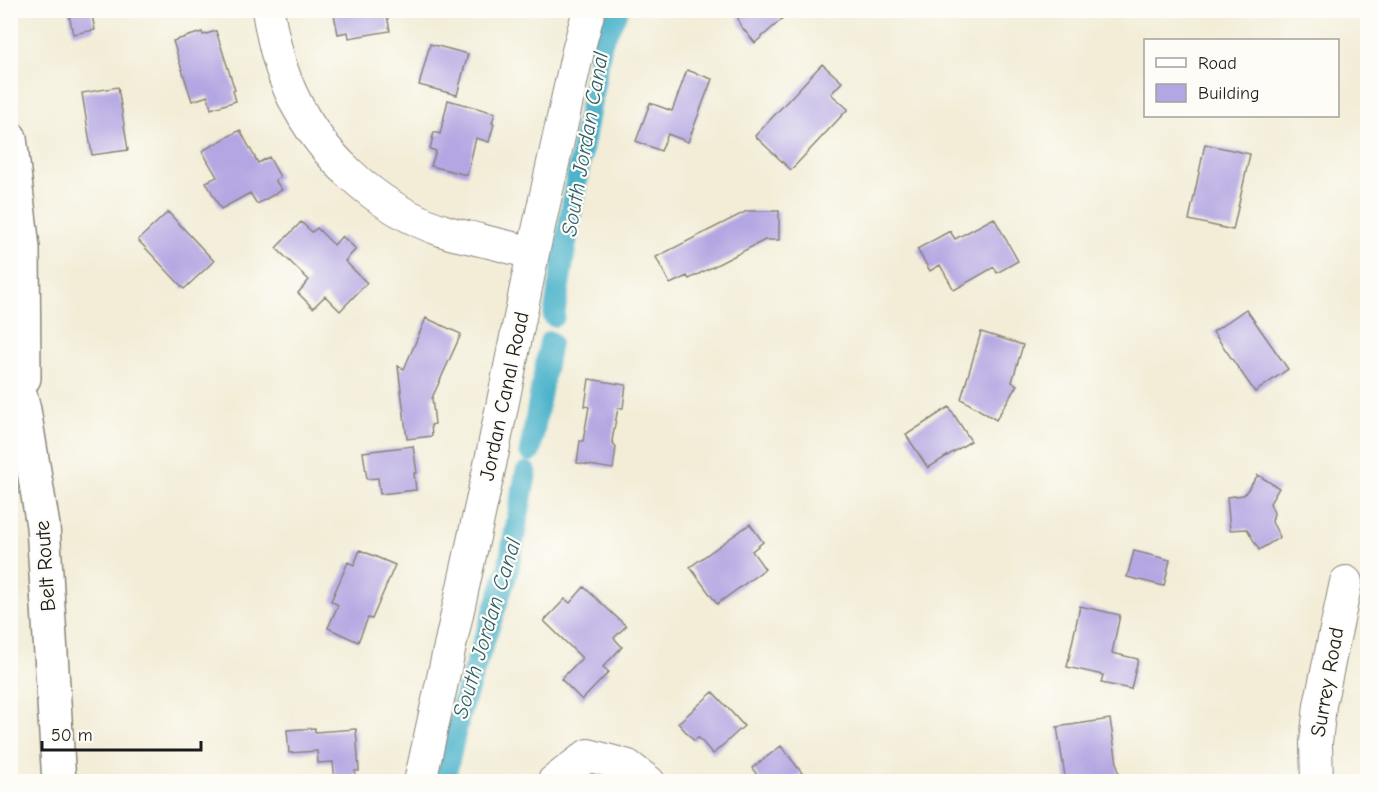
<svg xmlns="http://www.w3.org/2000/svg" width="1378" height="792" viewBox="0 0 1378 792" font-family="'Comic Neue',sans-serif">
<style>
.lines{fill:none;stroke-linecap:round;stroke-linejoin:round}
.canal{stroke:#4cb3ca;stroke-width:22}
.building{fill:#b4a6e2}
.minor-casing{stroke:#88847a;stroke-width:34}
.highway-casing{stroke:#88847a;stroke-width:36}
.minor{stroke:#fff;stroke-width:32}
.highway{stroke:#fff;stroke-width:33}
.labels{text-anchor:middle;stroke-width:4.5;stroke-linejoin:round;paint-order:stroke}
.street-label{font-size:21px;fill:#1c1c1c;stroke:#fdfcf7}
.water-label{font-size:22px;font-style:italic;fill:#32606a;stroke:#fdfcf7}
</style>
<rect width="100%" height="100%" fill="#fdfcf7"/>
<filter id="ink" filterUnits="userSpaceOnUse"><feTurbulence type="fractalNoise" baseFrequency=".0167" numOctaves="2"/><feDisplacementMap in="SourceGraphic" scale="12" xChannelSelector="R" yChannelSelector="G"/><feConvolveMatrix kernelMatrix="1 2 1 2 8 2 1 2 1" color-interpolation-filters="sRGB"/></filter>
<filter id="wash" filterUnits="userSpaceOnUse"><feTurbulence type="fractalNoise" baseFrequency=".008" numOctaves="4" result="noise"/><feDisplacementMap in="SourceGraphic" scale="24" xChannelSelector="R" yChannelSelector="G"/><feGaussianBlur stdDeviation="1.35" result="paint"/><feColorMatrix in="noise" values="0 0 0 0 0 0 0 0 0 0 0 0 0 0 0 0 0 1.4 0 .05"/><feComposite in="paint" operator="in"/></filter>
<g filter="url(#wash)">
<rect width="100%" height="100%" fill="#f3edd7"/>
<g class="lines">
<!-- canal -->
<path class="canal" d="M 554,316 L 573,200 L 602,41 L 618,10
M 530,451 L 550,342
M 444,782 L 460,712 L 508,570 L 526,473"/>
</g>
<g id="blocks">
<!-- building -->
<path class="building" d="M 68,10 L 91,10 L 95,30 L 73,34 Z
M 333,10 L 386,10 L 390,31 L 349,38 L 348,32 L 338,34 Z
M 736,10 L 774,10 L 782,19 L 755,43 L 740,25 Z
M 216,31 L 235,90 L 233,91 L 236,101 L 211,109 L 208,96 L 192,101 L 173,41 L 202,32 L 203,35 Z
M 430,44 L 468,54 L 457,95 L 419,85 Z
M 822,64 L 842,82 L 831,94 L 848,109 L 791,170 L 755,136 Z
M 687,70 L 712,79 L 688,142 L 668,134 L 661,151 L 636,141 L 650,103 L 672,111 Z
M 118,87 L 128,150 L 92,155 L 82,93 Z
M 448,100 L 495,113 L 492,123 L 494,124 L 489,142 L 476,138 L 467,175 L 431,166 L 436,151 L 430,149 L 434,132 L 440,134 Z
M 240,130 L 258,163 L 269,157 L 280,177 L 275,180 L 282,190 L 257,204 L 250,193 L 221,209 L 206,182 L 217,177 L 202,151 Z
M 1205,144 L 1250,154 L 1233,230 L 1189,220 Z
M 747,211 L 779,211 L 779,240 L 765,240 L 689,279 L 687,276 L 670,284 L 656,257 Z
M 168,212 L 214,261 L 184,289 L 138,240 Z
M 994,218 L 1018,261 L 997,273 L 994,267 L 954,290 L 940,265 L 930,271 L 917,249 L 950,231 L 955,239 Z
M 301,222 L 312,232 L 317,228 L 334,245 L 342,236 L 356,249 L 345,261 L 367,283 L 340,311 L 325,296 L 313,308 L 298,293 L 309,280 L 276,248 Z
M 1246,309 L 1288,369 L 1255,392 L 1213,332 Z
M 426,318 L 461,334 L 432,398 L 435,424 L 431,425 L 432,436 L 407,439 L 398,366 L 404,369 Z
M 981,332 L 1023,345 L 1012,382 L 1017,385 L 996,420 L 961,399 Z
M 589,379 L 626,385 L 623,408 L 618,408 L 612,441 L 616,447 L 613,469 L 577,463 L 580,441 L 583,441 L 589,407 L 585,406 Z
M 949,407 L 971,441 L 928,468 L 906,435 Z
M 413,446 L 417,473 L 414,473 L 416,490 L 380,494 L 378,478 L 367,479 L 363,452 Z
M 1258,475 L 1279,488 L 1270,503 L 1274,513 L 1272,522 L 1280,537 L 1259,550 L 1247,529 L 1230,530 L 1227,497 L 1244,495 Z
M 750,524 L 763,542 L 752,551 L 765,569 L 717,604 L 690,567 Z
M 360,550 L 395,565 L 372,619 L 368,618 L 358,642 L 328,628 L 338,605 L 331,601 L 348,562 L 354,565 Z
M 1134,551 L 1170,560 L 1164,586 L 1127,577 Z
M 584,587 L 626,626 L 614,638 L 622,647 L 603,667 L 609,672 L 582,700 L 561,679 L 582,658 L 544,621 L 565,599 L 570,603 Z
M 1080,606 L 1120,615 L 1112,653 L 1138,659 L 1131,689 L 1101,683 L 1103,675 L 1067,667 Z
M 713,692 L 744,726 L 713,754 L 698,737 L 694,741 L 678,723 Z
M 1110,719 L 1120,782 L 1066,782 L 1057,727 Z
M 315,728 L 315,732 L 356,729 L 359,771 L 355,771 L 356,782 L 335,782 L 333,762 L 318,763 L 317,751 L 289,753 L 287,730 Z
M 781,746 L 802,773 L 791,782 L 762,782 L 752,768 Z"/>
</g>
</g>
<g filter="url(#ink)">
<use href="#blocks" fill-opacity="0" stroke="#88847a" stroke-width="1.5"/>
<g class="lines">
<!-- minor casing -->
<g class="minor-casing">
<path id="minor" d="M 268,10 C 272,35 277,58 286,81 C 313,150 375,208 444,231 C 456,235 468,237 480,240 C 498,244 515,249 533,253
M 420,782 L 493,451 L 533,253 L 578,51 L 589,10
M 553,782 L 588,755 L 628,766 L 649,782
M 1317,782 L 1316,743 L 1320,705 L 1346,582"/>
</g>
<!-- highway casing -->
<g class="highway-casing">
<path id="highway" d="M 10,138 L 23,248 L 24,378
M 10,353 L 24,410 L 43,526 L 59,782"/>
</g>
<!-- minor -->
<use href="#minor" class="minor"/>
<!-- highway -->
<use href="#highway" class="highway"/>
</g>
</g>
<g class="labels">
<!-- street labels -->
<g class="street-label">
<text transform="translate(504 396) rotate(-78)" y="7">Jordan Canal Road</text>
<text transform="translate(45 566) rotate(-94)" y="7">Belt Route</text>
<text transform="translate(1327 682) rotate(-80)" y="7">Surrey Road</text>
</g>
<!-- water labels -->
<g class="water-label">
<text transform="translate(584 144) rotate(-80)" y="8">South Jordan Canal</text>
<text transform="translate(486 628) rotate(-73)" y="8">South Jordan Canal</text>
</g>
</g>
<!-- margin -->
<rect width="1378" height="792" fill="none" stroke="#fdfcf7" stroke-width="36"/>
<!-- legend -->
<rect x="1144" y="39" width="195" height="78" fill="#fdfcf7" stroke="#a3a29f" stroke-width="1.5"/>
<rect x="1156" y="58" width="30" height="9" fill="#ffffff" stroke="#a3a29f" stroke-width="1.5"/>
<text x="1198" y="69" font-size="18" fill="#1c1c1c">Road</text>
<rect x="1156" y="84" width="30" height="18" fill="#b4a6e2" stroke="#a3a29f" stroke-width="1.5"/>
<text x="1198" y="99" font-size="18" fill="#1c1c1c">Building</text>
<!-- scale -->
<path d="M42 741v9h159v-9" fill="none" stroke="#1c1c1c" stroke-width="3"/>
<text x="51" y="741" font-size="18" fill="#1c1c1c" stroke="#fdfcf7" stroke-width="4.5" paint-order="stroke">50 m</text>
</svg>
